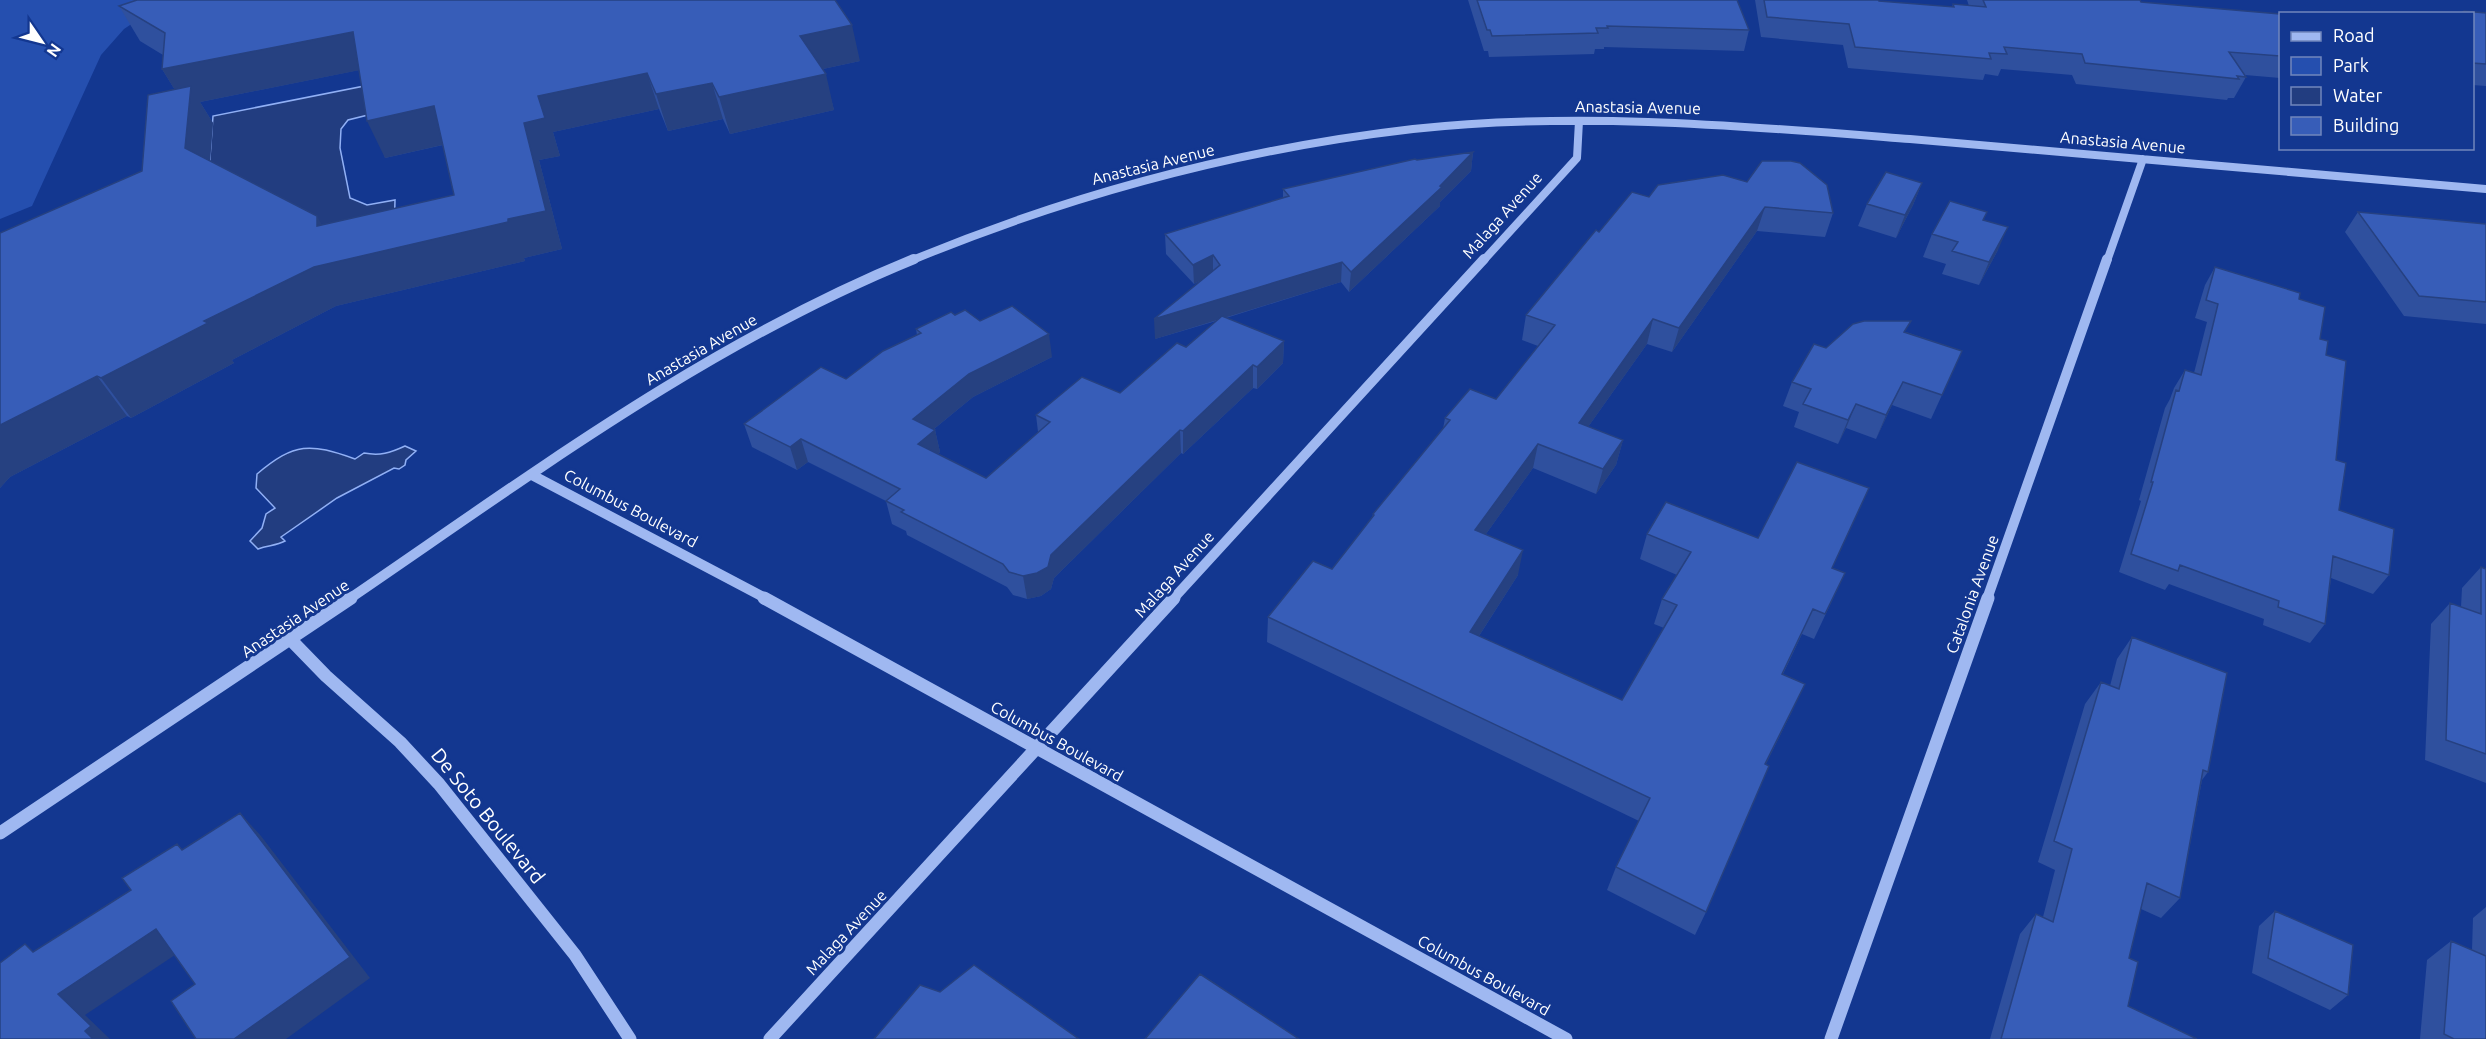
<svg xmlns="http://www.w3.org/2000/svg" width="2486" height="1039" viewBox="0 0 2486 1039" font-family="Ubuntu,sans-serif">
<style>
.green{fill:#254faf}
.water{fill:#223d80;stroke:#91b0f5;stroke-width:1.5}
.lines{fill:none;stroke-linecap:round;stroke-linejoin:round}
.minor-far2{stroke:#9fb8f1;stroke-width:8}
.minor-far1{stroke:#9fb8f1;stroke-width:10}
.minor{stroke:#9fb8f1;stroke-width:13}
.wall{fill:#2f509e;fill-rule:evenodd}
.shaded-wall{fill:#264181}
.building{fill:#375db8;stroke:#264181;stroke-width:1.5}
.labels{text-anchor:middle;stroke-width:6;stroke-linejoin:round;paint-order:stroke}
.street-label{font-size:16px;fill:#fff;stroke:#133790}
.near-street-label{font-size:20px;fill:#fff;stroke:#133790}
</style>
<rect width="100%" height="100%" fill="#133790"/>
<!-- green -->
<path class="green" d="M 0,0 L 204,0 L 136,21 L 124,29 L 101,55 L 32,206 L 0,219 Z"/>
<!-- water -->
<path class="water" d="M 440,71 L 376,113 L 348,120 L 341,129 L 340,148 L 350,198 L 367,205 L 395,200 L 394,238 L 333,252 L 208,185 L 213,116 Z
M 405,446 L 416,451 L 406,460 L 405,465 L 399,469 L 394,468 L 337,498 L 281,537 L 285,541 C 276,546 268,545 258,549 L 250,541 L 262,528 L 266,514 L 275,508 L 256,488 L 257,474 C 295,442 310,443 355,459 L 364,453 C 380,456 390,453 405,446 Z"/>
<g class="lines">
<!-- minor-far2 -->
<path class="minor-far2" d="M 910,261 C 1072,194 1239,149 1413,129 C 1578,111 1745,126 1910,139 C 2102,155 2294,173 2486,189
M 1483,261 L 1577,158 L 1579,121
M 2107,261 L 2143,159"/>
<!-- minor-far1 -->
<path class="minor-far1" d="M 532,475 L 767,599
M 349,599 C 531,475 708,343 914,259
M 1173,599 L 1484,259
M 1987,599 L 2107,259"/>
<!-- minor -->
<path class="minor" d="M 764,598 L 1566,1039
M 291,640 L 326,676 L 400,742 L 439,784 L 575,955 L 630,1039
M 0,833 L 351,598
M 770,1039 L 1174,598
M 1831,1039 L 1988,598"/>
</g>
<!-- wall -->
<path class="wall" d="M 1468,0 L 1737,0 L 1749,30 L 1744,51 L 1604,47 L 1604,49 L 1595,49 L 1594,54 L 1489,57 L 1488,51 L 1484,51 Z
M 1755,0 L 1878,0 L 1879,1 L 1952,7 L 1953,4 L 1969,6 L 1967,0 L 2140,0 L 2141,2 L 2280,14 L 2280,78 L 2245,75 L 2246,77 L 2234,98 L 2228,98 L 2227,100 L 2076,84 L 2072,75 L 2001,69 L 1998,76 L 1985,74 L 1983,80 L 1848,68 L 1843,45 L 1761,37 Z
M 119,6 L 860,61 L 823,69 L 834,110 L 730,134 L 723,119 L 668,131 L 659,109 L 553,132 L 560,156 L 539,160 L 562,249 L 524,258 L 525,261 L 336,306 L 232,360 L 234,363 L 131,418 L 127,416 L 10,477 L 0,488 L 0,233 L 142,171 L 175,90 L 162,69 L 163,55 L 140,41 ZM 359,70 L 385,158 L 443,145 L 454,195 L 322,225 L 210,161 L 213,123 L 200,102 Z
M 2486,13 L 2486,86 L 2472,85 L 2472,14 Z
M 1473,152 L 1471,171 L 1440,202 L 1440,206 L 1349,292 L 1341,282 L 1226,318 L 1284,341 L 1283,363 L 1257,389 L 1253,388 L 1183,454 L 1181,453 L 1054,578 L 1051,589 L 1041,596 L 1027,599 L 1013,595 L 1007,587 L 907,535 L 906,531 L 892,524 L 886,501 L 808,462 L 797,470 L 752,447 L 744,424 L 846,379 L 917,335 L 916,329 L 955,315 L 980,321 L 1052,357 L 973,397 L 934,429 L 935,430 L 940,452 L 938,454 L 986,478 L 1038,432 L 1036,415 L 1120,393 L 1186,347 L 1216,321 L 1155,339 L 1200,281 L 1194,284 L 1166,254 L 1165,234 L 1283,198 L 1283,189 L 1417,160 Z
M 1922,183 L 1913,205 L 1896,238 L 1858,226 L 1867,204 Z
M 1649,197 L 1833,213 L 1825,237 L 1757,231 L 1672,352 L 1647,344 L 1588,427 L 1623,440 L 1616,465 L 1596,494 L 1533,468 L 1486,534 L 1518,575 L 1479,636 L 1622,700 L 1664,628 L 1654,624 L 1662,599 L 1677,575 L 1640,559 L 1647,534 L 1833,568 L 1845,573 L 1814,639 L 1802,634 L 1783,674 L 1793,709 L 1766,764 L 1706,912 L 1695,935 L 1607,890 L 1616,867 L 1639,821 L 1267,642 L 1268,617 L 1332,569 L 1372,518 L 1373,514 L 1443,429 L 1445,418 L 1496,399 L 1538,346 L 1522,340 L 1526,315 L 1599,232 Z
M 1987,212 L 1983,220 L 1998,250 L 1979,285 L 1942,274 L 1946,264 L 1923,257 L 1932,234 Z
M 2358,212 L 2486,224 L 2486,324 L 2404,316 L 2345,232 Z
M 2215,267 L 2299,299 L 2320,339 L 2326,355 L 2336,460 L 2339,510 L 2389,575 L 2373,594 L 2331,578 L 2325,624 L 2310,643 L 2263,625 L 2264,619 L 2169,584 L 2165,590 L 2119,572 L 2141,501 L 2139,500 L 2165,408 L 2170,399 L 2174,388 L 2185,370 L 2194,373 L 2207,322 L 2195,318 L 2205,285 Z
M 1906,332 L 1962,351 L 1931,419 L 1892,405 L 1876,439 L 1846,428 L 1838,444 L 1794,427 L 1799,412 L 1783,406 L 1792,382 L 1826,348 Z
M 2481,567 L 2486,569 L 2486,783 L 2425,760 L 2431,624 L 2450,603 L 2461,607 L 2462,588 Z
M 2132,637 L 2208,772 L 2202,780 L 2180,898 L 2161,918 L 2141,909 L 2129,958 L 2128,1006 L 2197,1039 L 1990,1039 L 2020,934 L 2036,914 L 2043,917 L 2055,870 L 2038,862 L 2085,704 L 2101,682 L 2110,686 L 2117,659 Z
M 2486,907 L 2486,1039 L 2420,1039 L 2427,960 L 2451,941 L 2472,950 L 2473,918 Z
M 2275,911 L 2348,995 L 2330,1010 L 2252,973 L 2259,926 Z"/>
<!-- shaded-wall -->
<path class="shaded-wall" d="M 852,25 L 860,61 L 809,72 L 800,36 Z
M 353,32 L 370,68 L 200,102 L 213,123 L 208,186 L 185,148 L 184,105 L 162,69 Z
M 647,73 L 659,109 L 553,132 L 560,156 L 539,160 L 562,249 L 524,258 L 525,261 L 336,306 L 232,360 L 234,363 L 131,418 L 101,378 L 204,321 L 317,226 L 317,216 L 338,255 L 508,219 L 524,123 L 538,96 Z
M 826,74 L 834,110 L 730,134 L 719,97 Z
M 712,83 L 723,119 L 668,131 L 656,94 Z
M 434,106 L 451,143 L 385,158 L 367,121 Z
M 1473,152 L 1471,171 L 1440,202 L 1440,206 L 1349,292 L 1351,272 Z
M 1922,183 L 1913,205 L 1896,238 L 1905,215 Z
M 1765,207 L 1757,231 L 1672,352 L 1679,328 Z
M 2008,227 L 1998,250 L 1979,285 L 1989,262 Z
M 1213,255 L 1213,274 L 1194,284 L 1193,265 Z
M 1342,262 L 1341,282 L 1155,339 L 1154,319 Z
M 1653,319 L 1647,344 L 1573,448 L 1579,423 Z
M 1049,334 L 1052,357 L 973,397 L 918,442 L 913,419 L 969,374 Z
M 1284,341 L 1283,363 L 1257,389 L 1257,367 Z
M 1253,365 L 1253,388 L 1183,454 L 1183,431 Z
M 97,376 L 127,416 L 10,477 L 0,488 L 0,425 Z
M 1903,382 L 1892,405 L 1876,439 L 1886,415 Z
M 1856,404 L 1846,428 L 1838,444 L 1848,420 Z
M 935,430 L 940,452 L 923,467 L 918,444 Z
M 1180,430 L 1181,453 L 1054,578 L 1051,589 L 1041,596 L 1027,599 L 1023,576 L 1051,555 Z
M 801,439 L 808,462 L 797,470 L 790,447 Z
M 1623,440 L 1616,465 L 1596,494 L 1603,469 Z
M 1538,444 L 1533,468 L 1471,555 L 1475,530 Z
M 1523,550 L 1518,575 L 1466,656 L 1470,632 Z
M 1805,684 L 1793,709 L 1754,788 L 1765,764 Z
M 240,813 L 261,836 L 370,978 L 286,1039 L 234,1039 Z
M 156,929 L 181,951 L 85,1015 L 110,1039 L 93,1039 L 85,1031 L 58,994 Z"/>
<!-- building -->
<path class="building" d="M 137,0 L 835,0 L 852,25 L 800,36 L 826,74 L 719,97 L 712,83 L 656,94 L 647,73 L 538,96 L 545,118 L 524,123 L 546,211 L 508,219 L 508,222 L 314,267 L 204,321 L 208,323 L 101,378 L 97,376 L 0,425 L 0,233 L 142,171 L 148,95 L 191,86 L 185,148 L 317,216 L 317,226 L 454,195 L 434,106 L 367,121 L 353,32 L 162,69 L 165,33 L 119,6 Z
M 1477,0 L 1737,0 L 1749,30 L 1607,26 L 1608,28 L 1596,28 L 1598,33 L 1492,36 L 1490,30 L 1487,30 Z
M 1764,0 L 1878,0 L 1879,1 L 1954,7 L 1953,4 L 1986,7 L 1983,0 L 2140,0 L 2141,2 L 2280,14 L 2280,56 L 2229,52 L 2246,77 L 2237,76 L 2239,79 L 2085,63 L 2082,54 L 2004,47 L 2007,54 L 1989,53 L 1991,59 L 1855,47 L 1849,24 L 1767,17 Z
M 2464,11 L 2486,13 L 2486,64 L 2472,63 L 2472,14 L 2460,14 Z
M 1473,152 L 1440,186 L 1442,187 L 1351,272 L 1342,262 L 1154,319 L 1220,265 L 1213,255 L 1193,265 L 1165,234 L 1289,196 L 1283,189 L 1415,159 L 1417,160 Z
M 1762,161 L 1791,161 L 1800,163 L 1827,185 L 1833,213 L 1765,207 L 1679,328 L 1653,319 L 1579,423 L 1623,440 L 1603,469 L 1538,444 L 1475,530 L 1523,550 L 1470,632 L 1622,700 L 1677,605 L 1662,599 L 1691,552 L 1647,534 L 1666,502 L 1758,538 L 1797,462 L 1869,488 L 1832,568 L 1845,573 L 1825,614 L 1813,609 L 1782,674 L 1805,684 L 1765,764 L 1769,766 L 1706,912 L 1616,867 L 1650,798 L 1268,617 L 1313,561 L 1332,569 L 1374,515 L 1373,514 L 1450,420 L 1445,418 L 1470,389 L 1496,399 L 1555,325 L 1526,315 L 1596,230 L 1599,232 L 1632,192 L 1649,197 L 1658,185 L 1723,175 L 1747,182 Z
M 1886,172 L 1922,183 L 1905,215 L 1867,204 Z
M 1950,201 L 1987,212 L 1983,220 L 2008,227 L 1989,262 L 1952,251 L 1958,242 L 1932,234 Z
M 2358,212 L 2486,224 L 2486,302 L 2419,296 Z
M 2215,267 L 2300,293 L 2299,299 L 2325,307 L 2320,339 L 2328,341 L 2326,355 L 2346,361 L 2336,460 L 2346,463 L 2339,510 L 2394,529 L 2389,575 L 2333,556 L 2325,624 L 2278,607 L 2279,601 L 2180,565 L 2178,571 L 2131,554 L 2153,482 L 2151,482 L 2176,390 L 2179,391 L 2185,370 L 2201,375 L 2218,304 L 2206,300 Z
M 1012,306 L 1049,334 L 969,374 L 913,419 L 935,430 L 918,444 L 986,478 L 1050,422 L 1036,415 L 1082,377 L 1120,393 L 1177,343 L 1186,347 L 1222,316 L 1284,341 L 1257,367 L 1253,365 L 1183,431 L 1180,430 L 1051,555 L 1048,567 L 1037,573 L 1023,576 L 1009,572 L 1003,564 L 901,512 L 904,510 L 886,501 L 900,489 L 801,439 L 790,447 L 744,424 L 821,367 L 846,379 L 883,351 L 921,333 L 916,329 L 951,312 L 955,315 L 965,310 L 980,321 Z
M 1864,321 L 1911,321 L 1904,332 L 1962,351 L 1942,395 L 1903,382 L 1886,415 L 1856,404 L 1848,420 L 1803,404 L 1811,389 L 1792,382 L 1814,344 L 1826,348 L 1853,324 Z
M 2481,567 L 2486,569 L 2486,754 L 2446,740 L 2450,603 L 2481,614 Z
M 2132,637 L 2227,673 L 2208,772 L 2203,770 L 2180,898 L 2147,883 L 2129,958 L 2138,962 L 2128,1006 L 2197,1039 L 2001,1039 L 2036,914 L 2053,922 L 2072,849 L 2054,841 L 2101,682 L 2119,689 Z
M 240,813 L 350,957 L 234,1039 L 196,1039 L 171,1001 L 195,984 L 156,929 L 58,994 L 91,1026 L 85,1031 L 93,1039 L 0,1039 L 0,963 L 25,944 L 33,952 L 131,890 L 122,878 L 177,844 L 182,850 Z
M 2275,911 L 2353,945 L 2348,995 L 2268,958 Z
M 2451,941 L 2486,956 L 2486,1039 L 2454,1039 L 2444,1034 Z
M 974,965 L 1079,1039 L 874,1039 L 920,985 L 940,992 Z
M 1200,974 L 1299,1039 L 1145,1039 Z"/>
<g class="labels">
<!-- street labels -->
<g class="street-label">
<text transform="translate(1638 107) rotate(1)" y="6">Anastasia Avenue</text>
<text transform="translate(2123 142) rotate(5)" y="6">Anastasia Avenue</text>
<text transform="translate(1153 164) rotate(-14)" y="6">Anastasia Avenue</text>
<text transform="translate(1502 215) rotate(-48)" y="6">Malaga Avenue</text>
<text transform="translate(701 349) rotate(-30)" y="6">Anastasia Avenue</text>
<text transform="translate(631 508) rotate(28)" y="6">Columbus Boulevard</text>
<text transform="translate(1174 574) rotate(-48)" y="6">Malaga Avenue</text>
<text transform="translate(1972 594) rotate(-70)" y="6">Catalonia Avenue</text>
<text transform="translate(295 618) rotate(-34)" y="6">Anastasia Avenue</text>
<text transform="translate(1057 741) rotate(29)" y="6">Columbus Boulevard</text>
<text transform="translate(846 932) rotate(-47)" y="6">Malaga Avenue</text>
<text transform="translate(1484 975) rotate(29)" y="6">Columbus Boulevard</text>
</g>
<!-- near-street labels -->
<g class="near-street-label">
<text transform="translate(488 816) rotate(51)" y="7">De Soto Boulevard</text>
</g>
</g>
<!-- legend -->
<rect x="2279" y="12" width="195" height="138" fill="#133790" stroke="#7187bc" stroke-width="1.5"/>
<rect x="2291" y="32" width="30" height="9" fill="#9fb8f1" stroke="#7187bc" stroke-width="1.5"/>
<text x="2333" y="42" font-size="18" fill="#ffffff">Road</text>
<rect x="2291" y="57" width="30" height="18" fill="#254faf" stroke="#7187bc" stroke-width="1.5"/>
<text x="2333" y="72" font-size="18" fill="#ffffff">Park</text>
<rect x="2291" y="87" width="30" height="18" fill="#223d80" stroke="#7187bc" stroke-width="1.5"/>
<text x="2333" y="102" font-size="18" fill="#ffffff">Water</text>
<rect x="2291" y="117" width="30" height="18" fill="#375db8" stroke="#7187bc" stroke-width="1.5"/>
<text x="2333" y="132" font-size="18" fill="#ffffff">Building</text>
<!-- north arrow -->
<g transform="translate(42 42) rotate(125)" stroke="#133790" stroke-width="4.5" paint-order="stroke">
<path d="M0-4.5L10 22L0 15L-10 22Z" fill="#ffffff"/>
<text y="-9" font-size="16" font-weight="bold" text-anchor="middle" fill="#ffffff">N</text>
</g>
</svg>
